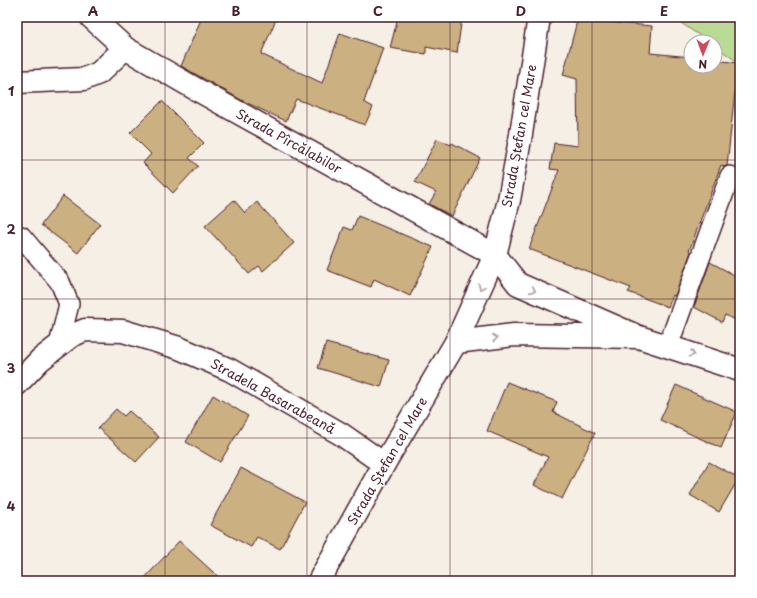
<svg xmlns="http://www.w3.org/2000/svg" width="757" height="598" viewBox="0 0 757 598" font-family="'Playpen Sans',sans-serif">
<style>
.green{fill:#badb95;stroke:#827d60}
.building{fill:#cbb081;stroke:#4a1f2b}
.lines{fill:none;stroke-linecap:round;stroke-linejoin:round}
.lane-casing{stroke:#4a1f2b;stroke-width:22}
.street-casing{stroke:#4a1f2b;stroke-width:25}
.secondary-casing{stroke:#4a1f2b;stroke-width:25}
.lane{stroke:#fff;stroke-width:19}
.street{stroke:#fff;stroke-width:22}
.secondary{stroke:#fff;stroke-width:22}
.oneway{stroke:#ae9aa0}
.grid{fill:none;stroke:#4a1f2b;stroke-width:1;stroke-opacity:0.55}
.labels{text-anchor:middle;stroke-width:3;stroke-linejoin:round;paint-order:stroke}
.street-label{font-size:13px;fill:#4a1f2b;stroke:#fff}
.neatline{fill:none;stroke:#4a1f2b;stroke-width:1.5}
.grid-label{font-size:13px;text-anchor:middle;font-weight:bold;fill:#4a1f2b}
</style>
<rect width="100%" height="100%" fill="#f5efe6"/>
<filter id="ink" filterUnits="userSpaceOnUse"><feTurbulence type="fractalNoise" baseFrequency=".025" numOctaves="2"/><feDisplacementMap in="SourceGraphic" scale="8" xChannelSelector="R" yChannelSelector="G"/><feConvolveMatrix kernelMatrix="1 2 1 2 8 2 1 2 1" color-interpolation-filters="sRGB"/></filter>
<g filter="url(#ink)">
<!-- green -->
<path class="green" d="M 681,17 L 740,17 L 740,67 L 735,60 L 715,46 L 715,42 L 709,42 L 681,23 Z"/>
<!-- building -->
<path class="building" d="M 202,17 L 277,17 L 261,54 L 322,83 L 340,33 L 383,48 L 364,102 L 373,107 L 365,125 L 296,99 L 286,121 L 245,102 L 181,66 Z
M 398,17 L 462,17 L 457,53 L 426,47 L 426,54 L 390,48 Z
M 578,17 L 609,17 L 608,22 L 652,26 L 650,53 L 691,57 L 691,66 L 715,66 L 715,60 L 738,63 L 727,166 L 725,167 L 721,165 L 689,251 L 691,252 L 675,296 L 673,295 L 668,307 L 628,292 L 631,288 L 529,249 L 559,170 L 550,169 L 554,143 L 578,146 L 577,79 L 563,75 Z
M 162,101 L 204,143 L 189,158 L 198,166 L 173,193 L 143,163 L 151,154 L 130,133 Z
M 437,139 L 451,145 L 452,143 L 480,158 L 452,216 L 429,204 L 436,192 L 415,182 Z
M 63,196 L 100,224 L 78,253 L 41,225 Z
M 234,200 L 245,213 L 257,202 L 294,243 L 263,271 L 259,266 L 249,274 L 205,226 Z
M 358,216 L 433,247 L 410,296 L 374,279 L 371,287 L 327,270 L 344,227 L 352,230 Z
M 710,262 L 740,278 L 740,322 L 725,315 L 722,322 L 694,307 Z
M 326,343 L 389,360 L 381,387 L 318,368 Z
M 507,382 L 557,402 L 553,412 L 595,433 L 562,499 L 534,485 L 548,457 L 487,431 Z
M 676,385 L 737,412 L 721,448 L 660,420 Z
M 213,395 L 248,416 L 220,462 L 186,442 Z
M 116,409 L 124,416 L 129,411 L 159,437 L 136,462 L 98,428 Z
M 709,462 L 739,478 L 719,512 L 690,495 Z
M 241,468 L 305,502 L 280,549 L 257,537 L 251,547 L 210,525 Z
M 179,541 L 223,581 L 142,581 Z"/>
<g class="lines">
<!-- lane casing -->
<g class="lane-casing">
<path id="lane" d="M 21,236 L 60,282 L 69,304 L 59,345
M 668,346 L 730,176"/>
</g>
<!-- street casing -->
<g class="street-casing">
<path id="street" d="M 91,17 L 125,48 L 194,88 L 495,255 L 518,284 L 639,337
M 17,82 L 84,79 L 99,73 L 125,48
M 456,342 L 514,335 L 639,337 L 740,370
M 17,384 L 40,360 L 71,336 L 85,330 L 123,331 L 179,348 L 230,370 L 341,434 L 384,464"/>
</g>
<!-- secondary casing -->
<g class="secondary-casing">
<path id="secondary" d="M 319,581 L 384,464 L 456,342 L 495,255 L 509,200 L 521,134 L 539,17"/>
</g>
<!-- lane -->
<use href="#lane" class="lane"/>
<!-- street -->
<use href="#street" class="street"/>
<!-- secondary -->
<use href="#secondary" class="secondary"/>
</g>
<!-- one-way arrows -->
<defs><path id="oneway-chevron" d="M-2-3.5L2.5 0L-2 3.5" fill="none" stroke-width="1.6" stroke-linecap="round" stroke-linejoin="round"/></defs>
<g class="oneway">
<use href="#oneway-chevron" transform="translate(481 287) rotate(114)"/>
<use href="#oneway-chevron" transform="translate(533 290) rotate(24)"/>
<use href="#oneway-chevron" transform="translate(495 338) rotate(-6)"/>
<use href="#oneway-chevron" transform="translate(692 354) rotate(18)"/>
</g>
</g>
<!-- grid -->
<path class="grid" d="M 165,17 L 165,581M 307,17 L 307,581M 450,17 L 450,581M 592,17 L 592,581M 17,160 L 740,160M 17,299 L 740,299M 17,438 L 740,438"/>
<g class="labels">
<!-- street labels -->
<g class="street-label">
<text transform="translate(519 136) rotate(-80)" y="5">Strada Ștefan cel Mare</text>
<text transform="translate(289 141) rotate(29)" y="5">Strada Pîrcălabilor</text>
<text transform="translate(273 396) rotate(29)" y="5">Stradela Basarabeană</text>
<text transform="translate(387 461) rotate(-60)" y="5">Strada Ștefan cel Mare</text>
</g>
</g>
<!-- margin -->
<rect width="757" height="598" fill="none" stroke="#fff" stroke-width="44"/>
<!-- north arrow -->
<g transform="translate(703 54) rotate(181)"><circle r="19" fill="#ffffff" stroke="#b7a5aa"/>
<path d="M0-3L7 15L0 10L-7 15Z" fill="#d1495b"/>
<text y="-6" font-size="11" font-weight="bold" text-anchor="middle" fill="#4a1f2b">N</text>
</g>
<rect x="22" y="22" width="713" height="554" class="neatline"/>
<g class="grid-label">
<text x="93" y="16">A</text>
<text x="236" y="16">B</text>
<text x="378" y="16">C</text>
<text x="521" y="16">D</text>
<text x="664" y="16">E</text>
<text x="11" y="96">1</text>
<text x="11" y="234">2</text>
<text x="11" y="373">3</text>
<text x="11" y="511">4</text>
</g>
</svg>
